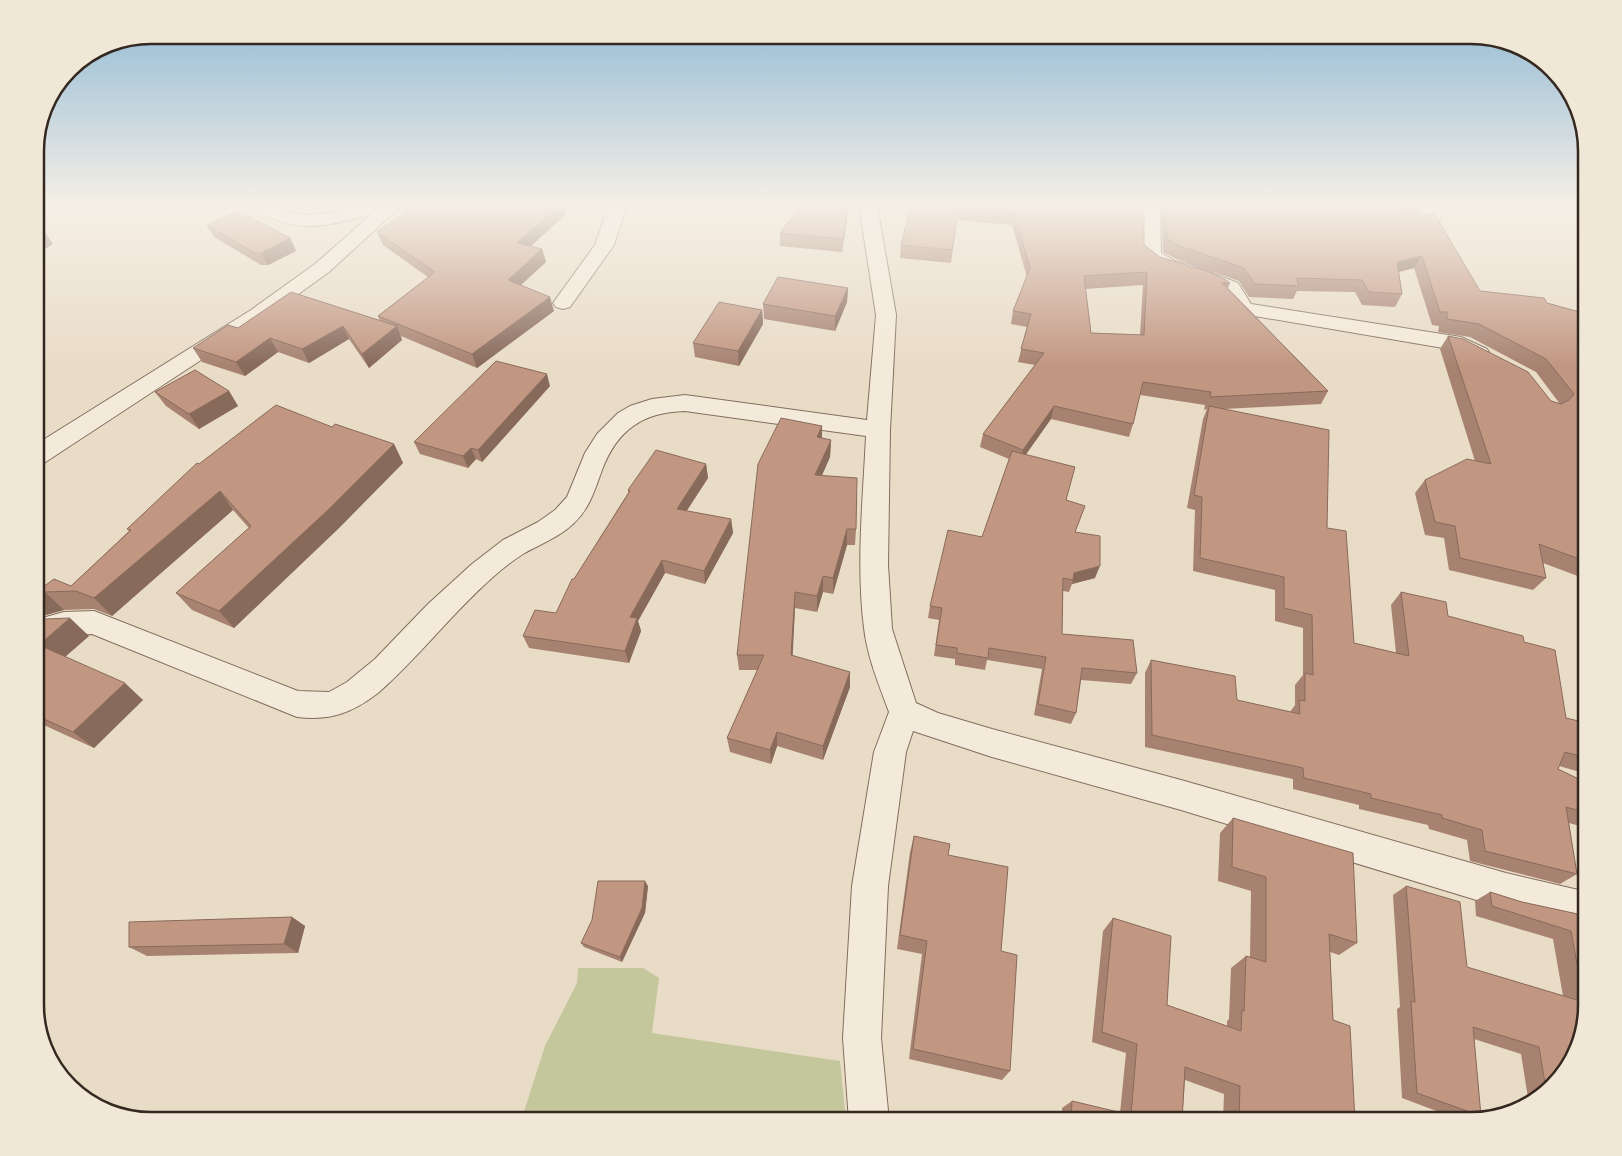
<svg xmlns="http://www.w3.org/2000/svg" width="1622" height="1156" viewBox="0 0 1622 1156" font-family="'Roboto Serif',serif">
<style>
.green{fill:#c4c69c}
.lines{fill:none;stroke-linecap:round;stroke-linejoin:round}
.minor-casing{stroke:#826e5f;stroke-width:2}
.minor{fill:#f4ead9;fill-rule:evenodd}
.wall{fill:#a78270;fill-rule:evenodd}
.shaded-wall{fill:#886a5b}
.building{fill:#c29782;stroke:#886a5b;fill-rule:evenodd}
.rim{fill:none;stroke:#342820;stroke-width:2.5}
</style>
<rect width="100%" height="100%" fill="#e9dcc7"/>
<!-- green -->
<path class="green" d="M 578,968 L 643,968 L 659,978 L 652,1033 L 840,1061 L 846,1121 L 521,1121 L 545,1046 L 577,983 Z"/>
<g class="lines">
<!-- minor casing -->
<g class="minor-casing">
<path id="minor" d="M 252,205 L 274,205 L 288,212 L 306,215 L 332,213 L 364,205 L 402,205 L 329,272 L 265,318 L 44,463 L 35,465 L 35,445 L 251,310 L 315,264 L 372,214 C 339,223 300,235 268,216 C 262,213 256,210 252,205 Z
M 609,205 L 627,205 L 614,245 L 570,307 L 563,309 L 556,307 L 553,303 L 595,245 Z
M 859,205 L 877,205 L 896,315 L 890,430 L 888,565 L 892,629 L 916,703 L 938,713 L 992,729 L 1181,780 L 1506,873 L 1587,892 L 1587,928 L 1506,909 L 1181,810 L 992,757 L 913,731 L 906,752 L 888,886 L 881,1038 L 889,1121 L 849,1121 L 843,1038 L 852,886 L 874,752 L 889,712 C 879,685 867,656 864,628 C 856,565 863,499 866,436 L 685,411 C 643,412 617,430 602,470 C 595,489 590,508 574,523 C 560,537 540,544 523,554 C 512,561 502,569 493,577 C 452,613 419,657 378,693 C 352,713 330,721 297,717 L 92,634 L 64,635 L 35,644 L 35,620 L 64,612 L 94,611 L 298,691 L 329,692 L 347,682 L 375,659 L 428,604 L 472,564 L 503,540 L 538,522 L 555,510 L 567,497 L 585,453 L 597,434 L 618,413 L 630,406 L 652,399 L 685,395 L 867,420 L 876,315 Z
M 1142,205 L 1160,205 L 1161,253 L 1175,261 L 1191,265 L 1238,283 L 1251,304 L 1461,337 L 1487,349 L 1490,354 L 1487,359 L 1479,361 L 1471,359 L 1455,350 L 1237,313 C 1232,307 1228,295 1222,291 C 1202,277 1155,276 1141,256 Z
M 1417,205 L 1435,205 L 1442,216 L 1440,220 C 1423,224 1408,225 1391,221 L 1389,217 L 1391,213 L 1398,211 L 1422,213 Z"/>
</g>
<!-- minor -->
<use href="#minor" class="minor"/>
</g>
<!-- wall -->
<path class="wall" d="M 802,205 L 849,205 L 842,252 L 780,246 L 780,233 Z
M 911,205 L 1144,205 L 1144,245 L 1160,257 L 1230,283 L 1228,288 L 1328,391 L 1321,404 L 1224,409 L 1327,528 L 1354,643 L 1396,653 L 1391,605 L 1401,592 L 1448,616 L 1524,642 L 1566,718 L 1587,723 L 1587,774 L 1559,766 L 1558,769 L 1587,783 L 1587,828 L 1569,823 L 1577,874 L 1560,884 L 1470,861 L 1467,840 L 1429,829 L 1428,825 L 1359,809 L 1359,805 L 1293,789 L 1293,779 L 1145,747 L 1145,673 L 1151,660 L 1237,700 L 1290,712 L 1295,705 L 1295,685 L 1303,675 L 1303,628 L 1275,621 L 1275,590 L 1193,571 L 1195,510 L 1187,508 L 1203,419 L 1207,409 L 1204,410 L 1205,405 L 1140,395 L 1133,424 L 1129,437 L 1051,419 L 1025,455 L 1066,500 L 1085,506 L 1075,532 L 1095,578 L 1072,584 L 1069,592 L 1063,591 L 1062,634 L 1137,673 L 1131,684 L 1081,680 L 1076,713 L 1071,724 L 1034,715 L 1042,669 L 987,660 L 985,670 L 955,665 L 955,659 L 934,656 L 939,620 L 928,618 L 930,606 L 982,537 L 1009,459 L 980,447 L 983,434 L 1035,365 L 1018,362 L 1027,327 L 1011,324 L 1013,311 L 1027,277 L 1012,225 L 957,220 L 951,263 L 900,258 L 901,245 ZM 1143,285 L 1140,335 L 1091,333 L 1085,289 Z
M 1161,205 L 1422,205 L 1418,211 L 1342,205 L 1340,206 L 1480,291 L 1547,303 L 1587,314 L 1587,594 L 1583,578 L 1543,563 L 1546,578 L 1533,590 L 1449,570 L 1444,538 L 1425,535 L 1415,493 L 1425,480 L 1475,461 L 1440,349 L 1448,336 L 1551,401 L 1560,404 L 1536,372 L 1470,337 L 1438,332 L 1439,326 L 1432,325 L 1414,268 L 1399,272 L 1402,294 L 1395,307 L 1362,305 L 1355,292 L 1297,291 L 1293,299 L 1249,297 L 1239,281 L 1176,259 L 1163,252 Z
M 565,209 L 566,214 L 531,246 L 542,249 L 546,262 L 521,285 L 554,311 L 477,368 L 401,336 L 402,340 L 369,368 L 349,339 L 309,363 L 278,352 L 245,376 L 202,362 L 193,348 L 238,328 L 380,321 L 378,316 L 428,277 L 383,245 L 377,232 Z
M 207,225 L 290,238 L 296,251 L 268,265 L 261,265 L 214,237 Z
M 848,288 L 847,302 L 835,331 L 764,319 L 763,304 Z
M 762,310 L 763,324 L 739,366 L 695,357 L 693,343 Z
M 550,386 L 482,462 L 476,459 L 468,468 L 420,454 L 414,442 Z
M 229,391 L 238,406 L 199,429 L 166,406 L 155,392 Z
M 822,426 L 822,438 L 831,440 L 830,457 L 822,475 L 856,529 L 855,545 L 847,545 L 833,594 L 823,592 L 817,612 L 795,608 L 792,656 L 850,672 L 850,687 L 823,760 L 777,746 L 771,764 L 730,752 L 727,738 L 758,670 L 739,670 L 737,655 Z
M 332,427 L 394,444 L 403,463 L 339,528 L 234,628 L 192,610 L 176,593 L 249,528 L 233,510 L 112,616 L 94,609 L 64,610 L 35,618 L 43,587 L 71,586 L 129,531 L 127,529 L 199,464 Z
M 706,464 L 708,478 L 686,511 L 731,519 L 733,533 L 705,584 L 665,573 L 638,621 L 641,631 L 629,663 L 529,648 L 523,636 L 556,613 L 574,579 L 628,493 L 628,490 Z
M 35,622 L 89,636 L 65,657 L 143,700 L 94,748 L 35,721 Z
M 1233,818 L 1357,943 L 1339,955 L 1330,952 L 1333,1020 L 1355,1121 L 1223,1121 L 1224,1094 L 1185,1080 L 1182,1121 L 1062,1121 L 1062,1108 L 1072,1101 L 1120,1113 L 1126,1053 L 1092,1042 L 1103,931 L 1113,918 L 1167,1005 L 1227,1026 L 1227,1021 L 1229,1019 L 1231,968 L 1246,956 L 1250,957 L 1251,891 L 1218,881 L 1220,833 Z
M 914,836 L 948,855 L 1001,951 L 1010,1071 L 1002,1080 L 909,1059 L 922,954 L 897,949 L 910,852 Z
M 648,886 L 645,913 L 622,962 L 584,947 L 581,943 Z
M 1406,886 L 1467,967 L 1563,996 L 1553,939 L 1476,916 L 1475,901 L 1490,892 L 1522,902 L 1587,916 L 1587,1006 L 1563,1076 L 1529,1104 L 1521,1054 L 1474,1039 L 1481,1116 L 1463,1121 L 1402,1098 L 1397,1009 L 1400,1007 L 1393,895 Z
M 292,917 L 305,926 L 298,953 L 147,956 L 129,947 Z"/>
<!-- shaded-wall -->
<path class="shaded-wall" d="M 558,205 L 570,205 L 565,209 L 566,214 L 520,256 L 517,243 Z
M 848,205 L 849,205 L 842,252 L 843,239 Z
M 44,231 L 53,244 L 35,255 L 35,235 Z
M 290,238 L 296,251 L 268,265 L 261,253 Z
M 542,249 L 546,262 L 512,293 L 508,280 Z
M 1422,256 L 1414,268 L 1389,274 L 1397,262 Z
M 848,288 L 847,302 L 835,331 L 835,316 Z
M 550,297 L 554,311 L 477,368 L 472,354 Z
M 762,310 L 763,324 L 739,366 L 738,351 Z
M 343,326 L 349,339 L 309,363 L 302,349 Z
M 397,326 L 402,340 L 369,368 L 362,354 Z
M 270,338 L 278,352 L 245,376 L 236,362 Z
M 547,374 L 550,386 L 482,462 L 478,450 Z
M 229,391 L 238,406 L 199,429 L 189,414 Z
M 1054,406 L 1051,419 L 1020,463 L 1023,450 Z
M 822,426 L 822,443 L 817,437 Z
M 831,440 L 830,457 L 815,491 L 815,475 Z
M 394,444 L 403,463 L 339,528 L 234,628 L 219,611 Z
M 471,448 L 476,459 L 468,468 L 463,456 Z
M 706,464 L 708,478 L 679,523 L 677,509 Z
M 220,491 L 233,510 L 112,616 L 94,598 Z
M 731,519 L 733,533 L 705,584 L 704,571 Z
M 847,529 L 847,545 L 833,594 L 833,578 Z
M 662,560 L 665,573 L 638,621 L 641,631 L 629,663 L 625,651 L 630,617 Z
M 1100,566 L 1095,578 L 1072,584 L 1073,580 L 1074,573 Z
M 823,576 L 823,592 L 817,612 L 817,596 Z
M 45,592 L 64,610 L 35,618 L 35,595 Z
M 795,592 L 795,608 L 792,670 L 791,655 Z
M 70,618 L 89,636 L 59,662 L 39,645 Z
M 850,672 L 850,687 L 823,760 L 823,746 Z
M 125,683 L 143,700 L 94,748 L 73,732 Z
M 777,732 L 777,746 L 771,764 L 770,750 Z
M 645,881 L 648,886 L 645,913 L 622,962 L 620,957 Z
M 292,917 L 305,926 L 298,953 L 284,944 Z"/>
<!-- building -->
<path class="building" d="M 417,205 L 560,205 L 517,243 L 542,249 L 508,280 L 550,297 L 472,354 L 378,316 L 435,272 L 377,232 Z
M 802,205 L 848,205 L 843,239 L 780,233 Z
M 911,205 L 1144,205 L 1144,245 L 1160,257 L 1207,271 L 1226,280 L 1230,283 L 1222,283 L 1328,391 L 1210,397 L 1211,392 L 1143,382 L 1133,424 L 1054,406 L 1023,450 L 983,434 L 1044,353 L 1021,349 L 1031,314 L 1013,311 L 1030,268 L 1014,213 L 959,207 L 952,250 L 901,245 ZM 1147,272 L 1144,335 L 1091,333 L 1084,276 Z
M 1166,205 L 1340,205 L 1341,206 L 1348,208 L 1429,214 L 1434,213 L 1480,291 L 1544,298 L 1547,303 L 1587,314 L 1587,562 L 1539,544 L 1546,578 L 1460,558 L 1455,526 L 1435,522 L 1425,480 L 1467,459 L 1491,464 L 1448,336 L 1463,339 L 1528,372 L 1551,401 L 1561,404 L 1569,400 L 1574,394 L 1546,359 L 1479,324 L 1447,319 L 1447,312 L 1440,312 L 1422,256 L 1397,262 L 1402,294 L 1369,292 L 1362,280 L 1296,278 L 1299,286 L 1255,284 L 1244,268 L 1180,246 L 1167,239 Z
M 238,211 L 290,238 L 261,253 L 255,253 L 207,225 Z
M 35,228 L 44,231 L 35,235 Z
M 778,277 L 848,288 L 835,316 L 763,304 Z
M 291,292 L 397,326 L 362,354 L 343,326 L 302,349 L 270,338 L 236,362 L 193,348 L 228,325 L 238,328 Z
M 719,302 L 762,310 L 738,351 L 693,343 Z
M 496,361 L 547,374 L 478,450 L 471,448 L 463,456 L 414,442 Z
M 195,370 L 229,391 L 189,414 L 155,392 Z
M 276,405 L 332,427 L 335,424 L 394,444 L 328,510 L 219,611 L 176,593 L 251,526 L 220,491 L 94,598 L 76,591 L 45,592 L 35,595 L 35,582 L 43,587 L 54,579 L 71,586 L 131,530 L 127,529 L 197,463 L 199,464 Z
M 1209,406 L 1329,430 L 1327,528 L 1346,531 L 1354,643 L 1409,656 L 1401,592 L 1446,602 L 1448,616 L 1523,636 L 1524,642 L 1555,650 L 1566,718 L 1587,723 L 1587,758 L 1565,752 L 1558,769 L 1587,783 L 1587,813 L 1566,807 L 1577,874 L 1485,851 L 1482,830 L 1442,818 L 1442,815 L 1371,798 L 1371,794 L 1304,778 L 1303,768 L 1152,735 L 1151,660 L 1235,676 L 1237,700 L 1300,714 L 1299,700 L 1305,701 L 1305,673 L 1313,675 L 1312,615 L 1284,608 L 1284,577 L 1200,558 L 1202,497 L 1194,495 Z
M 781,418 L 822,426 L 817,437 L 831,440 L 815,475 L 857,478 L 856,529 L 847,529 L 833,578 L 823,576 L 817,596 L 795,592 L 791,655 L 850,672 L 823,746 L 777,732 L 770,750 L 727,738 L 764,655 L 737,655 L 758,464 Z
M 656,450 L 706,464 L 677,509 L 731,519 L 704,571 L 662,560 L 630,617 L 637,618 L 625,651 L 523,636 L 535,610 L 556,613 L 572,579 L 574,579 L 630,491 L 628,490 Z
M 1012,451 L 1075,467 L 1066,500 L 1085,506 L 1075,532 L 1100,536 L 1100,566 L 1074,573 L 1073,580 L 1063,578 L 1062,634 L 1133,640 L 1137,673 L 1082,668 L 1076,713 L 1038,704 L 1046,657 L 989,648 L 988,658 L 957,653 L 957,648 L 936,645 L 942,608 L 930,606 L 948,530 L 982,537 Z
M 70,618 L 39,645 L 125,683 L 73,732 L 35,715 L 35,622 L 45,619 Z
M 1233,818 L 1353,853 L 1357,943 L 1329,934 L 1333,1020 L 1350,1026 L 1355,1121 L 1239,1121 L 1240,1086 L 1185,1067 L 1182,1121 L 1071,1121 L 1072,1101 L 1131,1115 L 1137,1044 L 1102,1032 L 1113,918 L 1171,936 L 1167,1005 L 1241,1031 L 1242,1010 L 1244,1011 L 1246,956 L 1266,962 L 1266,877 L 1232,867 Z
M 914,836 L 950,844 L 948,855 L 1008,867 L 1001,951 L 1017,955 L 1010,1071 L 913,1049 L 927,941 L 900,935 Z
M 598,881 L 645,881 L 642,908 L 620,957 L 581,943 L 592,920 Z
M 1406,886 L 1460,902 L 1467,967 L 1584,1002 L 1571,931 L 1492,906 L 1490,892 L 1522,902 L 1587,916 L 1587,1006 L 1563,1076 L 1546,1089 L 1539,1047 L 1473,1027 L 1481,1116 L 1417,1093 L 1411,1001 L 1415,1002 Z
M 292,917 L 284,944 L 129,947 L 129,922 Z"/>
<!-- sky -->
<linearGradient id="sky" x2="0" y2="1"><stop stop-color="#8eb8d4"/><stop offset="0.56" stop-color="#f5efe6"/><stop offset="1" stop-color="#f5efe6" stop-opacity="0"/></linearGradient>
<rect width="1622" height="366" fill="url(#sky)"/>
<!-- crop -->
<path d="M0 0H1622V1156H0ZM151 44H1471A107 107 0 0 1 1578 151V1005A107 107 0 0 1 1471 1112H151A107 107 0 0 1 44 1005V151A107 107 0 0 1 151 44Z" fill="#f1e7d6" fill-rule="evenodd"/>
<path class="rim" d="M151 44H1471A107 107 0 0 1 1578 151V1005A107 107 0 0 1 1471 1112H151A107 107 0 0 1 44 1005V151A107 107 0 0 1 151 44Z"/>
</svg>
